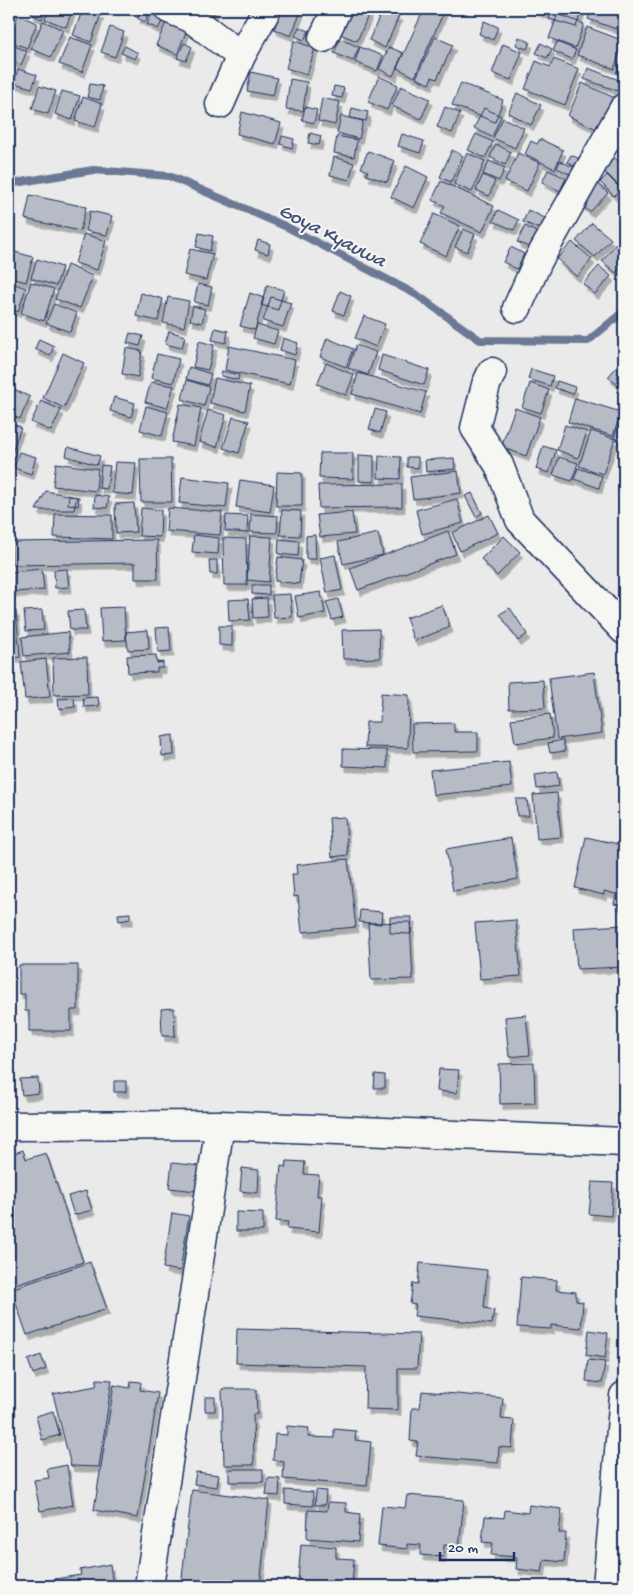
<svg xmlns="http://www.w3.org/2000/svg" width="633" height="1595" viewBox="0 0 633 1595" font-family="'Gochi Hand',sans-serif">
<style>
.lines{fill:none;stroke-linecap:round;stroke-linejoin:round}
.stream{stroke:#6c7995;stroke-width:8}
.building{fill:#b6bbc6;stroke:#1b2f5e;filter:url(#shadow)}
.minor-casing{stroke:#1b2f5e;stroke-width:31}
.minor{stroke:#f6f6f2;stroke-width:28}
.labels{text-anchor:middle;stroke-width:4;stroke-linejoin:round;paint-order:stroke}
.water-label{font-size:20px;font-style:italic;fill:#44547a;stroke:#f6f6f2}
</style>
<defs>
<filter id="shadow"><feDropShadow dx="3" dy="5.5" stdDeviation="0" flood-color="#0004"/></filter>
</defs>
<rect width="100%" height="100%" fill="#e9eae9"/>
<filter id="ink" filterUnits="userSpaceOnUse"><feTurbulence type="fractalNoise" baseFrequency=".02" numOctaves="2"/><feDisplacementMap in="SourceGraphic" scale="10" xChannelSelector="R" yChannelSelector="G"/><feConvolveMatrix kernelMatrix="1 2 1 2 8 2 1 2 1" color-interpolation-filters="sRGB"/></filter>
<g filter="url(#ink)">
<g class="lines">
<!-- stream -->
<path class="stream" d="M 9,184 L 93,170 L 169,176 L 287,227 L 417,295 L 480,340 L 588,341 L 624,311"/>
</g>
<!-- building -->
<path class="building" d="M 33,9 L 46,9 L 42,19 L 31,14 Z
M 50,9 L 72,11 L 66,27 L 45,19 Z
M 83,9 L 101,14 L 91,42 L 73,35 Z
M 141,9 L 151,9 L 145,22 L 137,18 Z
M 197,9 L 216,9 L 213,16 Z
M 282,9 L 302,9 L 291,36 L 274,29 Z
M 351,9 L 371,9 L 357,41 L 340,34 Z
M 383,9 L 399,16 L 385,48 L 369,40 Z
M 424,9 L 445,9 L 415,77 L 397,68 Z
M 532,9 L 550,9 L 548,15 Z
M 552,9 L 582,9 L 576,27 L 549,19 Z
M 592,9 L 623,10 L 616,29 L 588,19 Z
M 154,10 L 165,16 L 158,29 L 147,24 Z
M 558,14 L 584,24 L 575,48 L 549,38 Z
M 18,15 L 37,23 L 27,48 L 9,41 Z
M 169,16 L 189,25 L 177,54 L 156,45 Z
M 43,21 L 63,30 L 51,57 L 31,49 Z
M 484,21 L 498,27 L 493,40 L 479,34 Z
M 110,27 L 124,32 L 115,57 L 101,52 Z
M 299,27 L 309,31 L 304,40 L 295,36 Z
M 587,27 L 624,41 L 614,69 L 577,55 Z
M 70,37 L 92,45 L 82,72 L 59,64 Z
M 435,37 L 453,45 L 437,79 L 432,77 L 429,84 L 416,78 Z
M 519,37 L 530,42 L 527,49 L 516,45 Z
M 340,39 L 359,47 L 353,61 L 334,53 Z
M 294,41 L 315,48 L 307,75 L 286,68 Z
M 557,42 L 576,50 L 572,59 L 553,51 Z
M 184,43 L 192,47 L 186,61 L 177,58 Z
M 541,43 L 552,49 L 547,58 L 536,53 Z
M 9,44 L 27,51 L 21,65 L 9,60 Z
M 503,44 L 522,52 L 511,80 L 492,73 Z
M 125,46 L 138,53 L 135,59 L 121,53 Z
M 360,47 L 383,56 L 377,71 L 355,62 Z
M 389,47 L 403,53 L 393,76 L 379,69 Z
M 554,59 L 579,69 L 565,105 L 525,89 L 536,61 L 550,67 Z
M 623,60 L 624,61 L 624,77 L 616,73 Z
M 588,68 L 624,82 L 621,92 L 584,79 Z
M 18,69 L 37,75 L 32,88 L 14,83 Z
M 251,72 L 277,78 L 273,96 L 247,91 Z
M 379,76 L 398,85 L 387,110 L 368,102 Z
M 290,79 L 307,82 L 303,111 L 286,109 Z
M 461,83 L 503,100 L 495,122 L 452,105 Z
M 582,83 L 615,98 L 601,131 L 568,116 Z
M 90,84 L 103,86 L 100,100 L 87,97 Z
M 39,86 L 56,91 L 48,114 L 32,109 Z
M 334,86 L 344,88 L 342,98 L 332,96 Z
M 401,86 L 430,99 L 421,119 L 392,106 Z
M 62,91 L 80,96 L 72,120 L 55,114 Z
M 517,93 L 541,105 L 531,125 L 508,113 Z
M 83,97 L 102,104 L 95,127 L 75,121 Z
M 322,98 L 340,102 L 335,125 L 318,121 Z
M 305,107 L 317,110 L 314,123 L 302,120 Z
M 445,107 L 460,113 L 452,133 L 437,127 Z
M 352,108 L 368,112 L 366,121 L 350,118 Z
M 484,108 L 501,116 L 492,137 L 474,128 Z
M 242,112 L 281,123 L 275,144 L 237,134 Z
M 341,116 L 363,121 L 359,139 L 337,133 Z
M 503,118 L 524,128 L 515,148 L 493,138 Z
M 310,133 L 321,136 L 319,145 L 308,143 Z
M 402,134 L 424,141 L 420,153 L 398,146 Z
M 476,134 L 493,142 L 485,158 L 468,150 Z
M 282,136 L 294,139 L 292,148 L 280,144 Z
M 337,136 L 357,140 L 354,157 L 334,153 Z
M 540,139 L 563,150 L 555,169 L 525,154 L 531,141 L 537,144 Z
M 496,144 L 511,152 L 505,165 L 490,157 Z
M 452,150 L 463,156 L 451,182 L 440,177 Z
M 368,151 L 395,161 L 387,182 L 366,175 L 368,171 L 361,168 Z
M 467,153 L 485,161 L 472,192 L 454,184 Z
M 518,153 L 540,163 L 527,191 L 505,181 Z
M 571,155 L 582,160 L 578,168 L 567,162 Z
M 334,157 L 354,163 L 349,180 L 330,175 Z
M 614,157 L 624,167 L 624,183 L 620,187 L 602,169 Z
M 489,161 L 505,168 L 499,181 L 483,174 Z
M 560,161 L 575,168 L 572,175 L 557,168 Z
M 406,166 L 428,177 L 414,208 L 391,197 Z
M 548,170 L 566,178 L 560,191 L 542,182 Z
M 483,175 L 495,181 L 489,196 L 476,190 Z
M 607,175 L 621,189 L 614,196 L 600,182 Z
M 594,180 L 608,193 L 590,212 L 576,200 Z
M 441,181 L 494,206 L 482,232 L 441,213 L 445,206 L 432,200 Z
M 30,195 L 86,207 L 80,231 L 25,219 Z
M 498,210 L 519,220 L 514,230 L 493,221 Z
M 528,210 L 547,219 L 542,230 L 523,222 Z
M 90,211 L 112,216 L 107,235 L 86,231 Z
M 434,214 L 460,226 L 446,256 L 420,244 Z
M 592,223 L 611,239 L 595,257 L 576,241 Z
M 525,226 L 538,233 L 531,248 L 517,242 Z
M 463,229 L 475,234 L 467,252 L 455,247 Z
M 624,232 L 624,246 L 618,240 Z
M 199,233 L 213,236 L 210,251 L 196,247 Z
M 84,234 L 106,241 L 97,270 L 75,263 Z
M 258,240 L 270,244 L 268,254 L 255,250 Z
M 572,242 L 592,259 L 577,277 L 557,259 Z
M 616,244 L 624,251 L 624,263 L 616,273 L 602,261 Z
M 511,247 L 524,254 L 517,269 L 503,262 Z
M 190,249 L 213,254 L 206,280 L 184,275 Z
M 15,252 L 33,257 L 26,282 L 9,277 Z
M 37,259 L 62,267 L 56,286 L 31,278 Z
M 67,265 L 93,276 L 80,308 L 55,299 Z
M 599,266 L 611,276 L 595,294 L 583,284 Z
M 9,282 L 26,288 L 18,312 L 9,309 Z
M 31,282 L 54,289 L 44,321 L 21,313 Z
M 198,284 L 212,287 L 208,305 L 194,302 Z
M 267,285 L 284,290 L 278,310 L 261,305 Z
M 340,291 L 351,296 L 344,315 L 333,311 Z
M 141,293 L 163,299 L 158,321 L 136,316 Z
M 250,293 L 264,298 L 255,330 L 240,326 Z
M 168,297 L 189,301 L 184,327 L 163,323 Z
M 271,297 L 291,303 L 283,327 L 263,321 Z
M 54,304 L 77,313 L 70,332 L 46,323 Z
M 193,306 L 205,309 L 202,323 L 190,320 Z
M 364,316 L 385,324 L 376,347 L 355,338 Z
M 257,325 L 278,331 L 274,344 L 253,338 Z
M 215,328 L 228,331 L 226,343 L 212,340 Z
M 169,331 L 185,336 L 182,348 L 165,344 Z
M 130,333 L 143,336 L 140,346 L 127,343 Z
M 283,338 L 298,343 L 295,355 L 280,350 Z
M 327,338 L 353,349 L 346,367 L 320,357 Z
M 39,339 L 54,346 L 50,356 L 35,349 Z
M 199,341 L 214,345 L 208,370 L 193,367 Z
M 356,345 L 376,352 L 368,375 L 348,368 Z
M 229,346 L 295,360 L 290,384 L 225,370 Z
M 126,348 L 142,351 L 138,377 L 122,374 Z
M 63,353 L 84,363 L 64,408 L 43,398 Z
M 157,354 L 179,359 L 173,383 L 151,378 Z
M 382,355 L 429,370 L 424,385 L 378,370 Z
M 326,363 L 354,375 L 346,395 L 317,384 Z
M 620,363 L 624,367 L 624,390 L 608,377 Z
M 189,367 L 211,374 L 208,385 L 186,379 Z
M 531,369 L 553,376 L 550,386 L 528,379 Z
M 222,371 L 239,375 L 238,380 L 221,376 Z
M 358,373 L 426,392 L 420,414 L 352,394 Z
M 215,378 L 250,386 L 245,411 L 210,403 Z
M 187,380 L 209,387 L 204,406 L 182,399 Z
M 557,381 L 575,387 L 573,394 L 555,388 Z
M 151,382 L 174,386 L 167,408 L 145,402 Z
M 530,383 L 549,390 L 541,413 L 522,407 Z
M 9,387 L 30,397 L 20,419 L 9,414 Z
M 114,397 L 135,403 L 131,417 L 110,411 Z
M 575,398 L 621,412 L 613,436 L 568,422 Z
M 41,401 L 61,410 L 51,431 L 31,422 Z
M 180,404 L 201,408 L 194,446 L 172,442 Z
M 146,406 L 168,412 L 162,436 L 140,430 Z
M 515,408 L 540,417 L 526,456 L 501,447 Z
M 375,409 L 386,412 L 380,433 L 369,429 Z
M 208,410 L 226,415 L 217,447 L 199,442 Z
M 624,411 L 624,442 L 614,438 Z
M 233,417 L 249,421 L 239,453 L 223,448 Z
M 9,423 L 21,427 L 11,455 L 9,454 Z
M 565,425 L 587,432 L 578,458 L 557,450 Z
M 591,431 L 615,439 L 603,474 L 579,466 Z
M 543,446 L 556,450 L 549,473 L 536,469 Z
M 68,447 L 100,456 L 97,465 L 66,456 Z
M 19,452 L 36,457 L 31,474 L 14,468 Z
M 320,453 L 353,453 L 353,479 L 319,478 Z
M 359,455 L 374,456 L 374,482 L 359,481 Z
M 379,456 L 401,457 L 400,479 L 378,478 Z
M 407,457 L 418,457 L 418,468 L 407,467 Z
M 559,457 L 578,463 L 572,481 L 553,475 Z
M 454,458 L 455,469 L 426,472 L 425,460 Z
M 140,459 L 171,459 L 172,502 L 141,502 Z
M 115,462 L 136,463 L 133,495 L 112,493 Z
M 56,463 L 98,469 L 96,491 L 53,486 Z
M 101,465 L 110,466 L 107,489 L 99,488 Z
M 578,468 L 602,476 L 599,488 L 574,479 Z
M 458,471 L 461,493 L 413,499 L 410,477 Z
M 277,472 L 302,473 L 302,506 L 276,506 Z
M 182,477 L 229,483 L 226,508 L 179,503 Z
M 240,480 L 274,485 L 270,512 L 236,507 Z
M 402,484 L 402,507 L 319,508 L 318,485 Z
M 46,491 L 77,497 L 74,510 L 36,510 Z
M 472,493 L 482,513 L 476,517 L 465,496 Z
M 95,495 L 109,497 L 107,508 L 94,507 Z
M 69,496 L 79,497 L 78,506 L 68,504 Z
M 457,499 L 463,523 L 422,534 L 416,510 Z
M 134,503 L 136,532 L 116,533 L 115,504 Z
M 141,508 L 161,510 L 160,537 L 139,536 Z
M 168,508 L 222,512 L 220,535 L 166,531 Z
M 282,510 L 301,511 L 300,536 L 280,535 Z
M 352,512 L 355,534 L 320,537 L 317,515 Z
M 55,514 L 112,515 L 112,539 L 54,537 Z
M 251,514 L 278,516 L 277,533 L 250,532 Z
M 226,515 L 248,516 L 247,533 L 225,531 Z
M 489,515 L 498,533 L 460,551 L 452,533 Z
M 448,531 L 456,554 L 358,590 L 350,568 Z
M 378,533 L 383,555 L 343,564 L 338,542 Z
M 194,535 L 219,538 L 218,554 L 192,552 Z
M 315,535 L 316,559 L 306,559 L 306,536 Z
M 250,536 L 272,537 L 269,582 L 247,580 Z
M 504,536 L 520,552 L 497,576 L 481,559 Z
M 223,538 L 246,539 L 247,585 L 224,585 Z
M 279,539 L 299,541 L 298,556 L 278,554 Z
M 157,540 L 158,579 L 135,579 L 135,563 L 12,565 L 11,542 Z
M 335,555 L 342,590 L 327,593 L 320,558 Z
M 278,557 L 302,560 L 299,584 L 275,581 Z
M 209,560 L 217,560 L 217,574 L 210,574 Z
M 42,569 L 44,590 L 13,592 L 11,572 Z
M 67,569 L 69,587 L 55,588 L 54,570 Z
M 252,585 L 269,585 L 269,595 L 252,594 Z
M 321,592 L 325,613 L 299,618 L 295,596 Z
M 290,594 L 292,617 L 274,618 L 272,595 Z
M 267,598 L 268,617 L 253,618 L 252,599 Z
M 248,599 L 250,620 L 229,621 L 228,600 Z
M 338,599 L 343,617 L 332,620 L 326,602 Z
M 442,605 L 450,627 L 414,641 L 406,618 Z
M 124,607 L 126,640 L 102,641 L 100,608 Z
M 510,608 L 527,634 L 518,641 L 500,614 Z
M 42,610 L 44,630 L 26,631 L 24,611 Z
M 84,610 L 86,630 L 70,630 L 68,611 Z
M 16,611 L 20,657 L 9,658 L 9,612 Z
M 219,626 L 232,626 L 232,646 L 219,645 Z
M 169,627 L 171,651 L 158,652 L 156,628 Z
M 379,629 L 380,658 L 343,659 L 342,630 Z
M 148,630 L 149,649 L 128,650 L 126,632 Z
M 68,632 L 70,652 L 24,656 L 22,637 Z
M 156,655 L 157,663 L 163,662 L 163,668 L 157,668 L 157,672 L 128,673 L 127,656 Z
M 87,657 L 88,694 L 54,695 L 53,658 Z
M 46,659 L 50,697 L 25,699 L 21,662 Z
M 594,672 L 602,733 L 557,739 L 549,678 Z
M 543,680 L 545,708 L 509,709 L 508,682 Z
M 381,693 L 409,695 L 408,748 L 365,747 L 366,722 L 380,722 Z
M 98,697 L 99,706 L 84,707 L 83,698 Z
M 74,698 L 75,707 L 59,709 L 58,699 Z
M 550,714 L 553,738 L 515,743 L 511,719 Z
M 454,723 L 454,732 L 478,732 L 478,751 L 413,752 L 412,724 Z
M 173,735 L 174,755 L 162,756 L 161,737 Z
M 563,740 L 565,751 L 550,753 L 548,743 Z
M 343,749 L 387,750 L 387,768 L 343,766 Z
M 509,762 L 512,787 L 433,795 L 430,770 Z
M 557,772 L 559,786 L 537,789 L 535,775 Z
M 557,793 L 561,837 L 537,839 L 533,795 Z
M 516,799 L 527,799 L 529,816 L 517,816 Z
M 345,817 L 348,855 L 332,857 L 329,818 Z
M 586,837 L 618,844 L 619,841 L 624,842 L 624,906 L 614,904 L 616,894 L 604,891 L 604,895 L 575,888 Z
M 511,838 L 518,879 L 453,891 L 446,849 Z
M 348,859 L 356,927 L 302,932 L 298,896 L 294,897 L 292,874 L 297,874 L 296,865 Z
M 360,910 L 382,912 L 381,924 L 359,922 Z
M 130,913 L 130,919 L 119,921 L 118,914 Z
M 390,917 L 412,917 L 411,934 L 390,933 Z
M 516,920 L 521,976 L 480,979 L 475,923 Z
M 410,922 L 413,979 L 371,980 L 368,923 Z
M 624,925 L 624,967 L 577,969 L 574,928 Z
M 19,965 L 78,965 L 78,1010 L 71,1010 L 71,1031 L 29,1031 L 29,1011 L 25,1011 L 25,994 L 19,994 Z
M 174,1008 L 175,1036 L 162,1036 L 161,1009 Z
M 526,1015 L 530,1055 L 509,1057 L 505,1017 Z
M 534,1063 L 535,1103 L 500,1104 L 499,1064 Z
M 439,1069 L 459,1070 L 457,1093 L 437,1091 Z
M 375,1074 L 385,1075 L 385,1088 L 374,1088 Z
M 38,1078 L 39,1093 L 22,1095 L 20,1079 Z
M 114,1081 L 126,1081 L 126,1092 L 114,1092 Z
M 23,1150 L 26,1159 L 46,1153 L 83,1262 L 9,1286 L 9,1155 Z
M 287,1161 L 305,1162 L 304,1174 L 319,1175 L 317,1196 L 322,1196 L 319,1232 L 287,1229 L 288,1222 L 276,1221 L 281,1166 L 286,1167 Z
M 172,1163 L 200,1166 L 197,1191 L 169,1188 Z
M 242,1168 L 259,1170 L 258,1193 L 240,1191 Z
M 592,1182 L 613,1183 L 611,1216 L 589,1214 Z
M 86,1191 L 92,1210 L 74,1215 L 68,1196 Z
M 236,1212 L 263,1213 L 263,1231 L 236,1231 Z
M 172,1213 L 189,1216 L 180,1271 L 163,1268 Z
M 90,1262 L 107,1309 L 27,1335 L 11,1289 Z
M 420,1263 L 487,1270 L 484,1308 L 494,1310 L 492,1324 L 414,1316 L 416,1305 L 410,1304 L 413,1283 L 418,1284 Z
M 521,1277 L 557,1280 L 556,1290 L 576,1292 L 576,1301 L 583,1302 L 581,1328 L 551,1325 L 551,1329 L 517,1327 Z
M 237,1329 L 419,1334 L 417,1368 L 398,1368 L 398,1410 L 365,1409 L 366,1367 L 236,1363 Z
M 589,1330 L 608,1333 L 605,1358 L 586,1355 Z
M 41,1355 L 46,1369 L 33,1374 L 28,1360 Z
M 588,1360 L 605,1362 L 602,1383 L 586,1381 Z
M 97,1379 L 112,1380 L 99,1467 L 71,1466 L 53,1394 L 96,1386 Z
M 131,1381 L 141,1382 L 140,1390 L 158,1393 L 138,1518 L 94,1510 L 114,1385 L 130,1388 Z
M 222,1389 L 256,1389 L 257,1414 L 253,1414 L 254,1465 L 224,1465 Z
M 422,1391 L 503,1398 L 501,1419 L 514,1420 L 512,1448 L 499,1447 L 498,1463 L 416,1456 L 418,1442 L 410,1441 L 412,1408 L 420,1408 Z
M 205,1397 L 215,1397 L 215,1411 L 205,1411 Z
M 53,1411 L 60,1435 L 42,1440 L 36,1416 Z
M 287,1426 L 309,1428 L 308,1437 L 334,1438 L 334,1429 L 356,1431 L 355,1440 L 371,1442 L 367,1486 L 283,1479 L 284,1462 L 273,1460 L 275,1434 L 287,1435 Z
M 67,1465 L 73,1505 L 40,1511 L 34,1480 L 49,1478 L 47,1469 Z
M 229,1469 L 263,1469 L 263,1482 L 229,1482 Z
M 196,1472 L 219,1475 L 217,1487 L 194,1484 Z
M 268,1478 L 280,1479 L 279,1496 L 266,1495 Z
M 192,1490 L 269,1500 L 260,1586 L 181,1586 Z
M 285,1490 L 313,1492 L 313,1506 L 285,1504 Z
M 316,1490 L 326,1491 L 325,1505 L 315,1505 Z
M 407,1495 L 464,1500 L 459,1547 L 444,1545 L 443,1557 L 420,1555 L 421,1545 L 407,1544 L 407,1549 L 378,1546 L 382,1506 L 405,1508 Z
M 328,1502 L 346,1503 L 346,1512 L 360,1514 L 358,1542 L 307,1538 L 308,1510 L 327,1511 Z
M 529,1505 L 562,1509 L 559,1533 L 566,1533 L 564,1562 L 544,1560 L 542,1572 L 516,1569 L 517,1557 L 491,1555 L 493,1543 L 482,1542 L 485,1516 L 504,1518 L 505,1510 L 528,1513 Z
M 301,1544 L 336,1547 L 336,1558 L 354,1559 L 352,1586 L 335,1586 L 335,1583 L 298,1580 Z
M 110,1564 L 113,1586 L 56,1586 L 55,1579 L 81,1575 L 80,1570 Z"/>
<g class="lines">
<!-- minor casing -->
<g class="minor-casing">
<path id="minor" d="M 169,9 L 191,18 L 241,56
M 323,38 L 337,9
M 220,104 L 241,56 L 267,9
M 517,308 L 538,261 L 624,108
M 492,372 L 486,385 L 475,428 L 499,465 L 520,520 L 624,630
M 9,1126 L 220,1125 L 624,1142
M 149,1586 L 220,1125
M 607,1586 L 624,1396"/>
</g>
<!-- minor -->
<use href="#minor" class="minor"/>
</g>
</g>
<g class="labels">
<!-- water labels -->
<g class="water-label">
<text transform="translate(333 234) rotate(27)" y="7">Goya Kyauwa</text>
</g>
</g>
<!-- margin -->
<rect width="633" height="1595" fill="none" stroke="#f6f6f2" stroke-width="30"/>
<rect x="15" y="15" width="603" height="1565" fill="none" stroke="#1b2f5e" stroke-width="2" filter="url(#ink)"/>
<!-- scale -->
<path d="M440 1552v8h74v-8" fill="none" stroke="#1b2f5e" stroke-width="2.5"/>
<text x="448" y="1552" font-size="15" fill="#1b2f5e" stroke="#f6f6f2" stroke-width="4" paint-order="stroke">20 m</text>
</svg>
